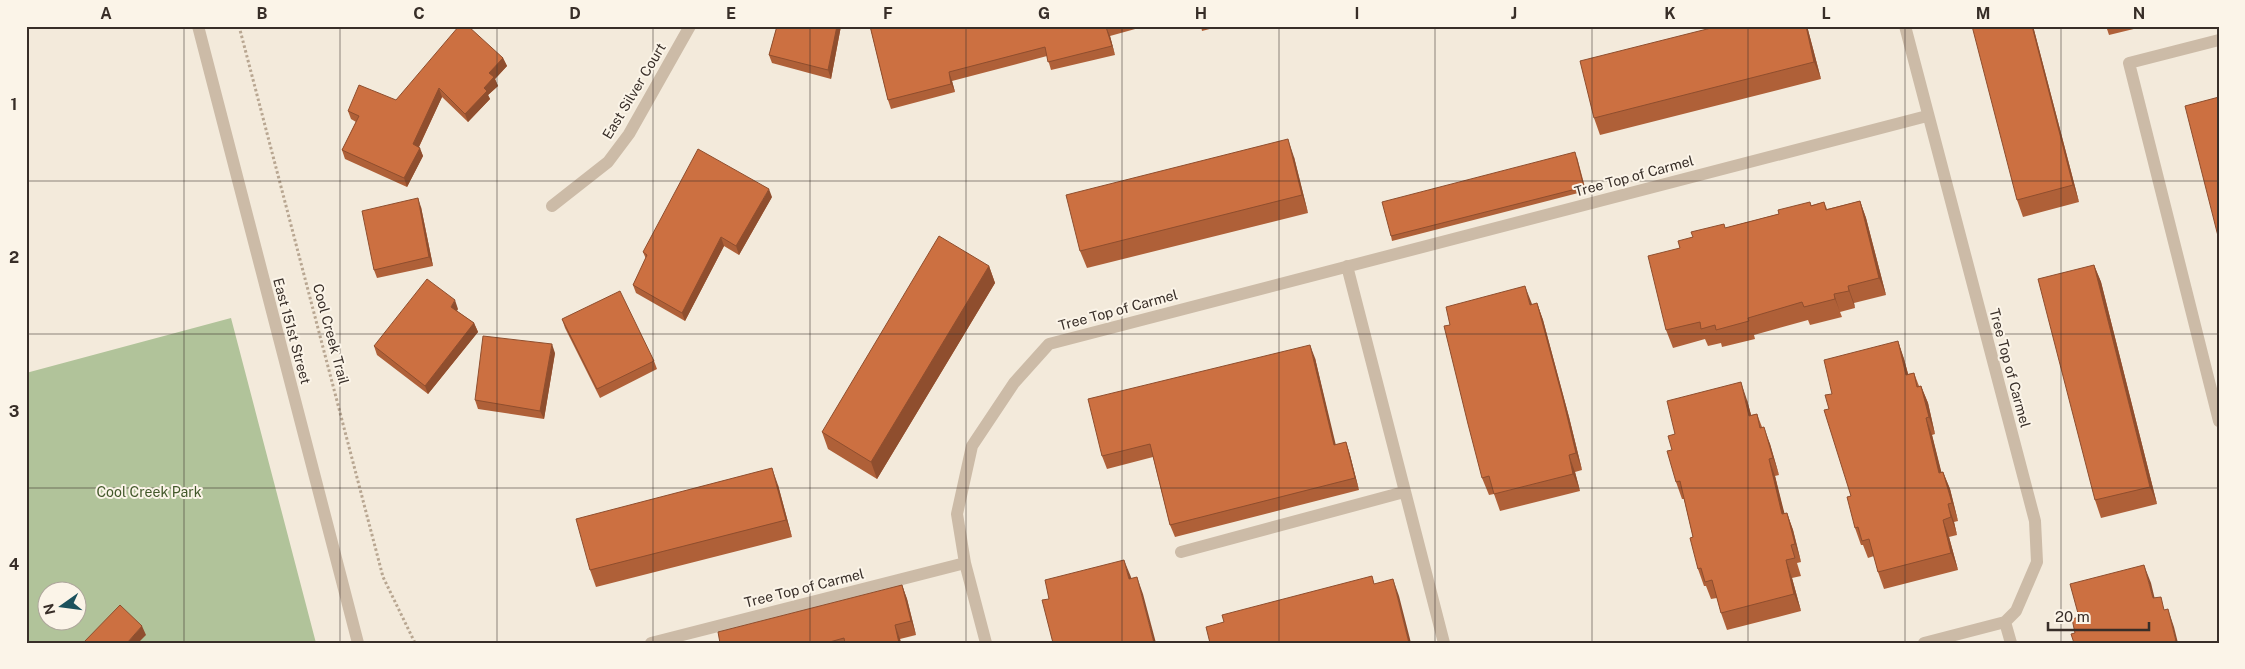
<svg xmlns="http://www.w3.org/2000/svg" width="2245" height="669" viewBox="0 0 2245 669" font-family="'Public Sans',sans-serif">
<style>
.green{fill:#b1c39a;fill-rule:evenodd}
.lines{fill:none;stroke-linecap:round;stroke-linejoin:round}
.path{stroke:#b8a691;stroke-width:3;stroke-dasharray:2.5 2.5;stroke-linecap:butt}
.minor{stroke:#ccbba7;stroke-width:12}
.wall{fill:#af6038}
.shaded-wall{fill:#8f4e2e}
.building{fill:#cc7041;stroke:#8f4e2e}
.grid{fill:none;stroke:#382e28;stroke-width:1;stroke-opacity:0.55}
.labels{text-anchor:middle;stroke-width:4;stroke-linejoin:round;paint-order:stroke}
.street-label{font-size:14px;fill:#382e28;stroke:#fbf4e8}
.park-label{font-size:14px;fill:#42582a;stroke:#fbf4e8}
.neatline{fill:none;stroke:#382e28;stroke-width:2}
.grid-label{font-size:16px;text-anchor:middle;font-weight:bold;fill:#382e28}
</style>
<rect width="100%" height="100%" fill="#f3eadb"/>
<!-- green -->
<path class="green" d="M 231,318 L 316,643 L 26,643 L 26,373 ZM 48,592 L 78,592 L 78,622 L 48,622 Z"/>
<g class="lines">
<!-- path -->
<path class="path" d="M 239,26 L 383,577 L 415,643"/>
<!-- minor -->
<path class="minor" d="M 198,26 L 358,643
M 1905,26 L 2035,521 L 2037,562 L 2016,611 L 2005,622 L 1924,643
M 2219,40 L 2129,63 L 2219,421
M 552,206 L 608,162 L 629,134 L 690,26
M 1347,266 L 1444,643
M 1181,552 L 1404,492
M 2005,622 L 2011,643
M 651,643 L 965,563
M 986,643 L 965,563 L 957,514 L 972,446 L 1014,383 L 1049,344 L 1927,116"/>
</g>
<!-- wall -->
<path class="wall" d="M 777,26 L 841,26 L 831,79 L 772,63 L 769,55 Z
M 870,26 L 1146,26 L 1110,36 L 1115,55 L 1051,70 L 1047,56 L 952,81 L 955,92 L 891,109 L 888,100 Z
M 1201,26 L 1221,26 L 1202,31 Z
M 1807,26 L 1821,79 L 1600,135 L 1594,118 Z
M 2033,26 L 2079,202 L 2023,217 L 2017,200 Z
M 2106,26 L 2146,26 L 2109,35 Z
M 503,58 L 507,66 L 495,79 L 498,86 L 488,95 L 490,99 L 468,122 L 442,97 L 419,147 L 423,156 L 407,187 L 345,159 L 342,150 L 356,122 L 351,119 L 348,111 L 396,100 Z
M 1294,157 L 1308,213 L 1087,268 L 1080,251 Z
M 1577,157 L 1586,191 L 1392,241 L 1391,236 Z
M 772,197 L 739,255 L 724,246 L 685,321 L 636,293 L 633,285 L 646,259 L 643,252 Z
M 1860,201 L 1866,218 L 1886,295 L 1854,303 L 1855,308 L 1840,312 L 1842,317 L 1810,325 L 1808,320 L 1754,335 L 1755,339 L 1722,347 L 1721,343 L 1708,346 L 1705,339 L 1673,348 L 1666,330 L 1680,248 L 1693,237 L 1725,228 L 1824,202 L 1827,209 Z
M 421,207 L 433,266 L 377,278 L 374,270 Z
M 2094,265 L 2101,282 L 2157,504 L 2101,518 L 2095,500 Z
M 989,266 L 995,283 L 877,479 L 828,449 L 822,432 Z
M 1537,303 L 1543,320 L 1569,417 L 1582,470 L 1575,472 L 1580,491 L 1500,511 L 1494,494 L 1489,495 L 1482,478 Z
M 458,309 L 457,311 L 474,323 L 478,332 L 428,394 L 377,355 L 374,346 Z
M 562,319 L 654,361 L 657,369 L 600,398 L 565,328 Z
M 1898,341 L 1904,359 L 1908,374 L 1914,373 L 1919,386 L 1921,386 L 1928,403 L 1935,434 L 1932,435 L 1941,472 L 1943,472 L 1950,489 L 1958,521 L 1954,522 L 1957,535 L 1949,537 L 1958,570 L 1884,589 L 1878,572 L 1874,556 L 1868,558 L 1863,545 L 1861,545 L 1855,528 L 1851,496 L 1829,409 L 1832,394 Z
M 555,353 L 544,419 L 478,409 L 475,400 Z
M 1315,358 L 1335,445 L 1346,442 L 1350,455 L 1359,490 L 1175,537 L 1170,525 L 1153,457 L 1107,469 L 1102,456 Z
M 1747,400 L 1751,415 L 1757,414 L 1762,427 L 1770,444 L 1779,475 L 1775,476 L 1784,514 L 1787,513 L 1793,530 L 1801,562 L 1797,563 L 1801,576 L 1792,578 L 1801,611 L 1727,630 L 1721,613 L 1717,598 L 1711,599 L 1706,586 L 1704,586 L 1698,569 L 1693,537 L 1684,499 L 1682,499 L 1676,482 L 1672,450 L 1675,434 Z
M 778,485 L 792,537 L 596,587 L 590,570 Z
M 902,585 L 907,599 L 916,635 L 900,639 L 901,643 L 720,643 Z"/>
<!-- shaded-wall -->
<path class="shaded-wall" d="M 837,26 L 841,26 L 831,79 L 828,70 Z
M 1806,26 L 1807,26 L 1821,79 L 1814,62 Z
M 2032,26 L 2033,26 L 2079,202 L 2073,185 Z
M 1106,27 L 1110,36 L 1115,55 L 1112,46 Z
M 503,58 L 507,66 L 495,79 L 498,86 L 488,95 L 490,99 L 468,122 L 465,114 L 484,88 L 489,73 Z
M 949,72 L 952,81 L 955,92 L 951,84 Z
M 439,88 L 442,97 L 416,153 L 413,144 Z
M 1288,139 L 1294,157 L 1308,213 L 1302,195 Z
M 420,148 L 423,156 L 407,187 L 404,178 Z
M 769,189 L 772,197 L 739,255 L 736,246 Z
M 418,198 L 421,207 L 433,266 L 429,257 Z
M 1860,201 L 1866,218 L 1886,295 L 1879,278 Z
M 721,237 L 724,246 L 685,321 L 682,313 Z
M 2094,265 L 2101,282 L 2157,504 L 2150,487 Z
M 989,266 L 995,283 L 877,479 L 871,462 Z
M 1525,286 L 1532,304 L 1536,322 L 1530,305 Z
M 1848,286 L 1854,303 L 1855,308 L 1849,291 Z
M 1834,294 L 1840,312 L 1842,317 L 1835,299 Z
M 455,300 L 458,309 L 454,315 L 451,307 Z
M 1537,303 L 1543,320 L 1569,417 L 1582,470 L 1576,453 Z
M 474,323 L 478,332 L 428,394 L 425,386 Z
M 1898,341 L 1904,359 L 1913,392 L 1906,375 Z
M 552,344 L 555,353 L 544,419 L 540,411 Z
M 1310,345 L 1315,358 L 1339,458 L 1334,445 Z
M 1741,382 L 1747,400 L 1756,433 L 1749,416 Z
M 1921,386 L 1928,403 L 1935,434 L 1929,417 Z
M 1926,418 L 1932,435 L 1946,490 L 1939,473 Z
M 1764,427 L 1770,444 L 1779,475 L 1773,458 Z
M 1346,442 L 1350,455 L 1359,490 L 1355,478 Z
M 1569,455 L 1575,472 L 1580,491 L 1573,474 Z
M 1769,459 L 1775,476 L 1789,531 L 1782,514 Z
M 772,468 L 778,485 L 792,537 L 786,520 Z
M 1943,472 L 1950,489 L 1958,521 L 1952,503 Z
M 1948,504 L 1954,522 L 1957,535 L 1951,517 Z
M 1787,513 L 1793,530 L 1801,562 L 1795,544 Z
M 1943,520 L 1949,537 L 1958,570 L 1951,553 Z
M 1124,560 L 1131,577 L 1135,596 L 1129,579 Z
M 1786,560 L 1792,578 L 1801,611 L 1794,594 Z
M 2144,565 L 2151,583 L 2159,616 L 2153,598 Z
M 1137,577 L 1143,594 L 1156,643 L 1154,643 Z
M 1393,579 L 1399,596 L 1411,643 L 1409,643 Z
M 902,585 L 907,599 L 916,635 L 911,621 Z
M 2168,609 L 2174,627 L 2178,643 L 2177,643 L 2176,641 Z
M 895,625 L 900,639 L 901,643 L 899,643 Z
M 142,626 L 146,635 L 138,643 L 127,643 Z"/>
<!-- building -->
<path class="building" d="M 459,26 L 468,26 L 503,58 L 489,73 L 494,77 L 484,88 L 487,91 L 465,114 L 439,88 L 413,144 L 420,148 L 404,178 L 342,150 L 359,116 L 348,111 L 359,85 L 396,100 Z
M 777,26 L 837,26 L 828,70 L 769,55 Z
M 870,26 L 1109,26 L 1106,27 L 1112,46 L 1048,62 L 1045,47 L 949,72 L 951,84 L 888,100 Z
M 1719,26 L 1806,26 L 1814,62 L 1594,118 L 1580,61 Z
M 1972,26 L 2032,26 L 2073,185 L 2017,200 Z
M 2219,97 L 2219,240 L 2185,106 Z
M 1288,139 L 1302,195 L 1080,251 L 1066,195 Z
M 698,149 L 769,189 L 736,246 L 721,237 L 682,313 L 633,285 L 647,255 L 643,252 Z
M 1575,152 L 1584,187 L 1391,236 L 1382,202 Z
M 418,198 L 429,257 L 374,270 L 362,211 Z
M 1860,201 L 1879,278 L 1848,286 L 1849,291 L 1834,294 L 1835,299 L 1804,307 L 1802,302 L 1748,318 L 1749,321 L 1716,330 L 1715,325 L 1701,329 L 1700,322 L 1666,330 L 1648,256 L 1680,248 L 1678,241 L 1693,237 L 1691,232 L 1724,224 L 1725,228 L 1779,214 L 1778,210 L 1810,202 L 1811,206 L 1824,202 L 1826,210 Z
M 939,236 L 989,266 L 871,462 L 822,432 Z
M 2094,265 L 2150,487 L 2095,500 L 2038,279 Z
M 427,279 L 455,300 L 451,307 L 474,323 L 425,386 L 374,346 Z
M 1525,286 L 1530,305 L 1537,303 L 1563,399 L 1576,453 L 1569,455 L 1573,474 L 1494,494 L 1489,476 L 1482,478 L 1468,424 L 1444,326 L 1450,325 L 1446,307 Z
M 620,291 L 654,361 L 597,389 L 562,319 Z
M 483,336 L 552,344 L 540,411 L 475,400 Z
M 1898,341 L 1906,375 L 1914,373 L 1917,387 L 1921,386 L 1929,417 L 1926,418 L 1939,473 L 1943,472 L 1952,503 L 1948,504 L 1951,517 L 1943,520 L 1951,553 L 1878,572 L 1869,539 L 1862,541 L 1858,527 L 1855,528 L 1847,497 L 1851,496 L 1824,410 L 1829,409 L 1825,395 L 1832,394 L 1824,360 Z
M 1310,345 L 1334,445 L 1346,442 L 1355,478 L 1170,525 L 1150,444 L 1102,456 L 1088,399 Z
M 1741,382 L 1749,416 L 1757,414 L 1760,428 L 1764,427 L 1773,458 L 1769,459 L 1782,514 L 1787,513 L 1795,544 L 1791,545 L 1795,558 L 1786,560 L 1794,594 L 1721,613 L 1712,580 L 1705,582 L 1701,568 L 1698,569 L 1690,538 L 1693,537 L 1680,481 L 1676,482 L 1667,451 L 1672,450 L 1668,436 L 1675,434 L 1667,401 Z
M 772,468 L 786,520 L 590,570 L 576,519 Z
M 1124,560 L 1129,579 L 1137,577 L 1154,643 L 1053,643 L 1042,600 L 1049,599 L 1045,580 Z
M 2144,565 L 2153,598 L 2161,597 L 2164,610 L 2168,609 L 2176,641 L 2172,642 L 2172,643 L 2074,643 L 2071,634 L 2075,633 L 2072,619 L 2079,617 L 2070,584 Z
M 1372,576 L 1374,584 L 1393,579 L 1409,643 L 1210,643 L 1206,627 L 1224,622 L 1222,615 Z
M 902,585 L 911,621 L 895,625 L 899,643 L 845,643 L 844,638 L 826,643 L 720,643 L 718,632 Z
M 120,605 L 142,626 L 127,643 L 83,643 Z"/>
<!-- grid -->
<path class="grid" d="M 184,26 L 184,643M 340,26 L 340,643M 497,26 L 497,643M 653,26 L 653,643M 810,26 L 810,643M 966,26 L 966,643M 1122,26 L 1122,643M 1279,26 L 1279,643M 1435,26 L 1435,643M 1592,26 L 1592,643M 1748,26 L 1748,643M 1905,26 L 1905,643M 2061,26 L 2061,643M 26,181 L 2219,181M 26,334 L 2219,334M 26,488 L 2219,488"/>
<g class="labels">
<!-- street labels -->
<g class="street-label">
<text transform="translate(634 91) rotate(-59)" y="5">East Silver Court</text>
<text transform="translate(1634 176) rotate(-15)" y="5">Tree Top of Carmel</text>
<text transform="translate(1118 310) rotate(-15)" y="5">Tree Top of Carmel</text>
<text transform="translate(292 331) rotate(75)" y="5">East 151st Street</text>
<text transform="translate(331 334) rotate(75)" y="5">Cool Creek Trail</text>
<text transform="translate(2010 368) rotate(75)" y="5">Tree Top of Carmel</text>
<text transform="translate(804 588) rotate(-14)" y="5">Tree Top of Carmel</text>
</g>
<!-- park labels -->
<g class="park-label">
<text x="149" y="497">Cool Creek Park</text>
</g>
</g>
<!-- border -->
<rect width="2245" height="669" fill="none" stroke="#fbf4e8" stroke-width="55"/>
<!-- north arrow -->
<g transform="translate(62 606) rotate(256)"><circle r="24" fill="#fbf4e8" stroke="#ada59b"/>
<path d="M0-4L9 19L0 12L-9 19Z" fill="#1b515c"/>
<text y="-8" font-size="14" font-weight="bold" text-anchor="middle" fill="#382e28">N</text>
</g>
<!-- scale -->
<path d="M2048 622v8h101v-8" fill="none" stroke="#382e28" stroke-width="2.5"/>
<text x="2055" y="622" font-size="15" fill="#382e28" stroke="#fbf4e8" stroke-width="4" paint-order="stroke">20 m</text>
<rect x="28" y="28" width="2190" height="614" class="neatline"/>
<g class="grid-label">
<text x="106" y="19">A</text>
<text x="262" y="19">B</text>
<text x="419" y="19">C</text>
<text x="575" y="19">D</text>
<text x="731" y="19">E</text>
<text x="888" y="19">F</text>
<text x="1044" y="19">G</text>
<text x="1201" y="19">H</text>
<text x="1357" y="19">I</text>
<text x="1514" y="19">J</text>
<text x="1670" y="19">K</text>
<text x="1826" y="19">L</text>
<text x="1983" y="19">M</text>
<text x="2139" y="19">N</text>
<text x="14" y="110">1</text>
<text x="14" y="263">2</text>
<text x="14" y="417">3</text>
<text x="14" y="570">4</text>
</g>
</svg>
